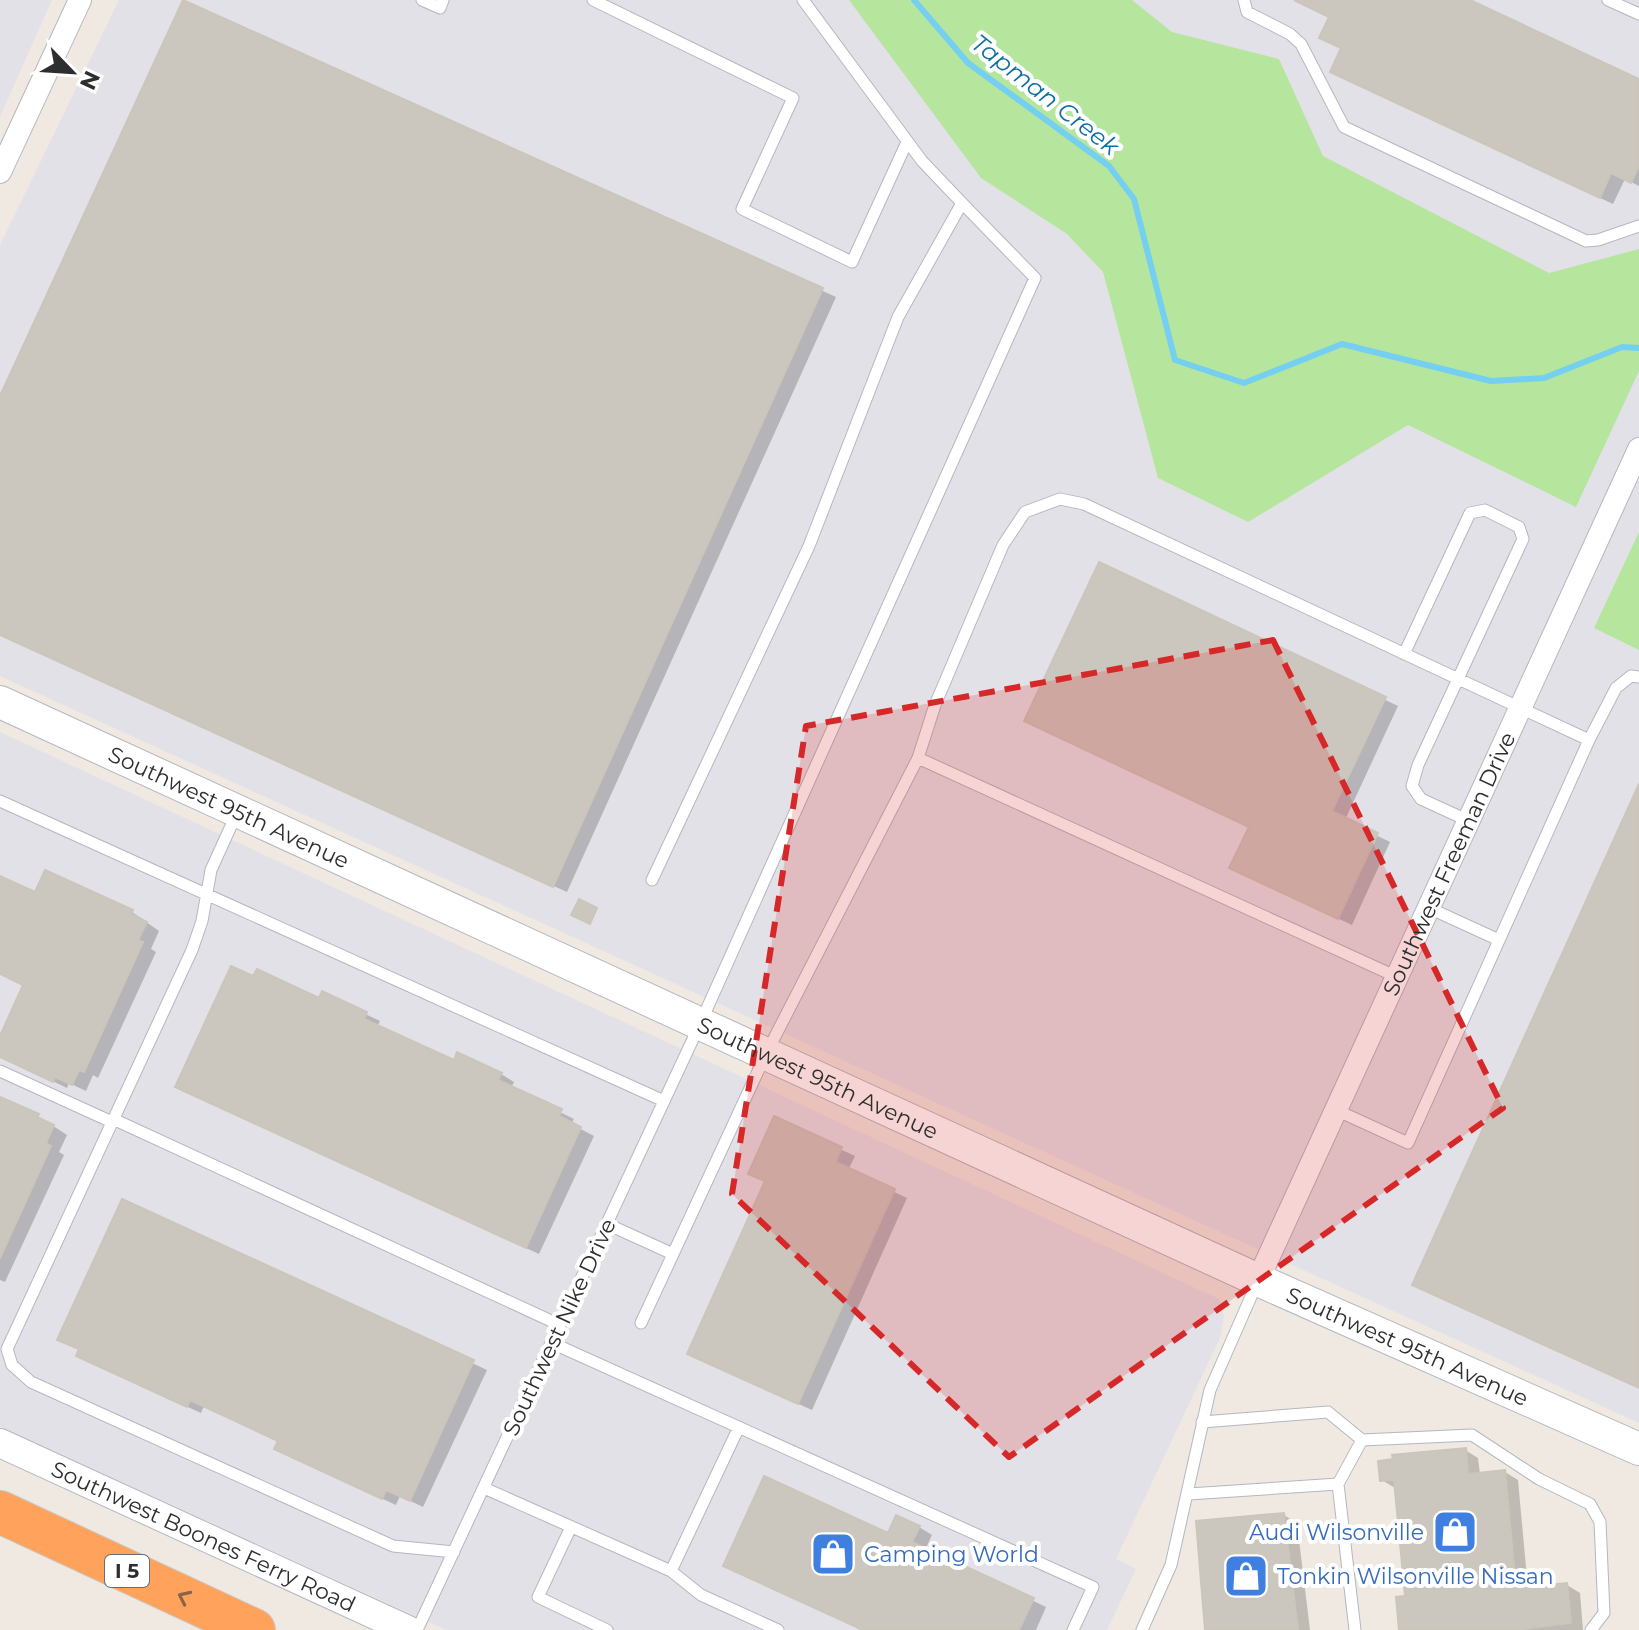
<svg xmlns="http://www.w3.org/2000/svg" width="1639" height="1630" viewBox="0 0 1639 1630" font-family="Montserrat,sans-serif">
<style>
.industrial{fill:#e3e1e8}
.green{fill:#b6e59e}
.shadow{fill:#0003}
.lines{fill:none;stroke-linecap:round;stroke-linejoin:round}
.stream{stroke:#75cff0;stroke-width:6}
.building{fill:#cbc7bf;stroke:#cbc5ba;stroke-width:2}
.service-casing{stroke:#b4b7c1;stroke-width:13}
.minor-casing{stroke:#b4b7c1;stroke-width:24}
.tertiary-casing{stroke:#b4b7c1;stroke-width:30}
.secondary-casing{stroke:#b4b7c1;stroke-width:34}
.motorway-casing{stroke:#c9c9c9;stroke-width:44}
.service{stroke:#fff;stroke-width:11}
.minor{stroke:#fff;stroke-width:22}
.tertiary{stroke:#fff;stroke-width:28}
.secondary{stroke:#fff;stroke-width:32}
.motorway{stroke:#ffa35c;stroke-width:42}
.oneway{stroke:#8c6343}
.marked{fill:#d62828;fill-opacity:0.2;stroke:#d62828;stroke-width:6;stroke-dasharray:16 10;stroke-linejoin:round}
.labels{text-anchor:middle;stroke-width:8;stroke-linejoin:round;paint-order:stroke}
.shield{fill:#fff;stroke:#6d6d6d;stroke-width:2}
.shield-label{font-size:20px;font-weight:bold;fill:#2e2e2e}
.street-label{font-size:22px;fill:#2e2e2e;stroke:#fff}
.shop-label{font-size:22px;fill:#366cbe;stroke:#fff;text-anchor:start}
.water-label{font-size:24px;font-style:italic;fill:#0d6fa3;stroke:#fff}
</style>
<rect width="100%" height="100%" fill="#efe9e1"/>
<!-- industrial -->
<path class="industrial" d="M 0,0 L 52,0 L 0,117 Z
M 119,0 L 1639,0 L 1639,1423 L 0,676 L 0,245 Z
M 0,732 L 1219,1299 L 1224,1316 L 1220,1338 L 1116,1559 L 1136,1569 L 1107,1630 L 446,1630 L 0,1427 Z"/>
<!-- green -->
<path class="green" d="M 849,0 L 1132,0 L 1172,32 L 1279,59 L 1323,156 L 1549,273 L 1639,249 L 1639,371 L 1576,507 L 1408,425 L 1248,522 L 1158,478 L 1103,272 L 1067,234 L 981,178 Z
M 1639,532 L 1639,650 L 1594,628 Z"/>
<!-- shadow -->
<path class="shadow" d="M 1296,0 L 1465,0 L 1639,81 L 1639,186 L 1625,179 L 1613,204 L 1345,79 L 1343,49 L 1331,17 Z
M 184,1 L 836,297 L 567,892 L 0,635 L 0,401 Z
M 1100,565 L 1398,706 L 1345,820 L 1390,842 L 1352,925 L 1245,875 L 1251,827 Z
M 0,879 L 36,895 L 132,912 L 159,931 L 151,949 L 156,952 L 98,1078 L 93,1075 L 86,1091 L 69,1083 L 67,1088 L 0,1056 L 0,1040 L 25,985 L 0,973 Z
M 323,994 L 380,1021 L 377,1027 L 454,1062 L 458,1055 L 501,1074 L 514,1082 L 511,1088 L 574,1119 L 571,1124 L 594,1136 L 539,1254 L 191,1094 L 320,1000 Z
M 0,1099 L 38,1116 L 67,1135 L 59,1152 L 64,1155 L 5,1282 L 0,1280 Z
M 775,1119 L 855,1156 L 848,1170 L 907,1198 L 812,1410 L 702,1361 L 767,1182 Z
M 123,1201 L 487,1370 L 423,1507 L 400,1496 L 396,1505 L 289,1456 L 280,1441 L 204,1406 L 201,1413 L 91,1363 L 81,1350 L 73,1346 Z
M 1465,1450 L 1478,1458 L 1480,1474 L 1505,1472 L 1518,1480 L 1528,1589 L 1567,1585 L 1580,1593 L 1583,1630 L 1401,1630 L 1407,1598 L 1395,1488 L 1382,1480 Z
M 1284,1515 L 1297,1523 L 1310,1630 L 1207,1630 Z
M 919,1527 L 932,1535 L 925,1550 L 1046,1607 L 1036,1630 L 864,1630 L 889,1536 Z"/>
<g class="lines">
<!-- stream -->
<path class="stream" d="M 914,0 L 968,63 L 1109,166 L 1134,199 L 1175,360 L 1244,383 L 1342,344 L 1491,381 L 1544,378 L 1622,347 L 1639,348"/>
</g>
<!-- building -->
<path class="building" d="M 183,0 L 823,288 L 553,887 L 0,635 L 0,396 Z
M 1294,0 L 1470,0 L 1639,79 L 1639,166 L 1631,183 L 1611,173 L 1600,198 L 1330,72 L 1341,48 L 1319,38 L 1329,17 Z
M 1099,562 L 1386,697 L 1332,811 L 1378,833 L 1338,919 L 1229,868 L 1249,827 L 1024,721 Z
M 1639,784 L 1639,1388 L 1412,1285 Z
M 45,870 L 133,910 L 131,914 L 147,922 L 138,940 L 143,942 L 84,1072 L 79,1070 L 72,1085 L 55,1077 L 53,1082 L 0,1057 L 0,1036 L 23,985 L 0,974 L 0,876 L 35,892 Z
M 579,899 L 597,908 L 590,924 L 571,915 Z
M 231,966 L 253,976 L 257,969 L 319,998 L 322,991 L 367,1012 L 364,1019 L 454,1060 L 457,1052 L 502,1073 L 498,1080 L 562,1109 L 559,1116 L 581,1127 L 526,1248 L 175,1087 Z
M 0,1097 L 39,1114 L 37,1117 L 54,1125 L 46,1143 L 51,1146 L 0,1258 Z
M 774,1116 L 842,1147 L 836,1162 L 895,1189 L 798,1404 L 687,1354 L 765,1181 L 748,1174 Z
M 122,1199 L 474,1360 L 410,1501 L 386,1490 L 382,1499 L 274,1449 L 278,1441 L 190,1400 L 187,1407 L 76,1356 L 79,1349 L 57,1340 Z
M 1466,1448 L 1468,1474 L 1505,1470 L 1516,1588 L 1567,1583 L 1571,1623 L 1514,1630 L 1399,1630 L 1396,1597 L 1405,1596 L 1394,1480 L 1380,1481 L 1378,1461 L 1393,1459 L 1392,1455 Z
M 764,1476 L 888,1533 L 896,1515 L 920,1526 L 912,1542 L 1034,1598 L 1019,1630 L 863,1630 L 723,1566 Z
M 1284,1513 L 1298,1630 L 1205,1630 L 1196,1521 Z"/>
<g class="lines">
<!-- service casing -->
<g class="service-casing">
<path id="service" d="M 422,0 L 440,8 L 443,0
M 593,0 L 793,98 L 742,209 L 852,262 L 907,142
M 803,0 L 922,161 L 962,203
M 1244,0 L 1247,12 L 1290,34 L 1301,44 L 1344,127 L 1586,241 L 1598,240 L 1639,226
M 1608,0 L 1639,14
M 1404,654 L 1470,513 L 1485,510 L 1519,527 L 1523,539 L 1418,765 L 1412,786 L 1421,799 L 1469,821
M 918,758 L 1397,977
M 0,801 L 664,1101
M 236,815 L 211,870 L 202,921 L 192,950 L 7,1349 L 12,1365 L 31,1382 L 393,1546 L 454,1552
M 1429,908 L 1499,940
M 0,1071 L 112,1122
M 1336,1110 L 1408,1143 L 1589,740 L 1616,688 L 1631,676 L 1639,677
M 113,1119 L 560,1325
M 607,1224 L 673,1254
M 641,1323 L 766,1054 L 918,758 L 935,705 L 1003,545 L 1025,512 L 1060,499 L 1084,504 L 1589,740
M 552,1343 L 1093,1587 L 1073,1630
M 1202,1422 L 1328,1412 L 1362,1440 L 1472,1435 L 1539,1479 L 1590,1504 L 1600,1522 L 1604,1613 L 1591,1630
M 1338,1484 L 1355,1630
M 484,1488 L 671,1571 L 701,1595 L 778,1630
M 1189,1494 L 1338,1484 L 1362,1440
M 571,1527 L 538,1597 L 607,1630
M 671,1571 L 739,1427
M 417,1630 L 700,1024 L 1035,278 L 962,203 L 898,317 L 809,546 L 652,880
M 1142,1630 L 1171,1565 L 1210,1390 L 1257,1283"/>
</g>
<!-- minor casing -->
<g class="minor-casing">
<g id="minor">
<path d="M 0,172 L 80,0"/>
<path id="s1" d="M 1258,1280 L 1639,449"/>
</g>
</g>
<!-- tertiary casing -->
<g class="tertiary-casing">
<g id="tertiary">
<path id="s2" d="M 0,1443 L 408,1630"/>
</g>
</g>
<!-- secondary casing -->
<g class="secondary-casing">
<g id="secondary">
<path id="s3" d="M 0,702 L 1258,1280 L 1639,1449"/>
</g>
</g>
<!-- motorway casing -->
<g class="motorway-casing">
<path id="motorway" d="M 0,1512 L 254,1630"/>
</g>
<!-- service -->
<use href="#service" class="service"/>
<!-- minor -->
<use href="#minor" class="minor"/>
<!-- tertiary -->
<use href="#tertiary" class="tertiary"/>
<!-- secondary -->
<use href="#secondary" class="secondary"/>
<!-- motorway -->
<use href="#motorway" class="motorway"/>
</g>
<!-- one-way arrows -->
<defs><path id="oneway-chevron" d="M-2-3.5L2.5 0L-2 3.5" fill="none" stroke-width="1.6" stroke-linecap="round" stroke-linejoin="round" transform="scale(2)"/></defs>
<use class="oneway" href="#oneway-chevron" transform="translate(184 1597) rotate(-155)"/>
<!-- marked area -->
<path class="marked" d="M 1273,640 L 1503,1108 L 1009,1457 L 732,1194 L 806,726 Z"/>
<!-- icons -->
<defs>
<g id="shop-square" transform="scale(2.3)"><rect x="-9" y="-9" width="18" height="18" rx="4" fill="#3f7fe0" stroke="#fff"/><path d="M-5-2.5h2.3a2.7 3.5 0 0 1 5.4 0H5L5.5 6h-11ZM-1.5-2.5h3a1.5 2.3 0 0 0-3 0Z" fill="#fff"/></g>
</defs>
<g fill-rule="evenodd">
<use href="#shop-square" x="1455" y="1532"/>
<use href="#shop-square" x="833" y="1554"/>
<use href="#shop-square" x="1246" y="1576"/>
</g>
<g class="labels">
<!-- shield labels -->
<rect class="shield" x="105" y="1555" width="44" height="32" rx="6"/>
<g class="shield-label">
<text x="127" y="1578">I 5</text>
</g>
<!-- street labels -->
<g class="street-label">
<text dy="8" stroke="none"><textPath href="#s3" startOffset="252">Southwest 95th Avenue</textPath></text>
<text dy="8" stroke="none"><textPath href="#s1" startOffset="458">Southwest Freeman Drive</textPath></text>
<text dy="8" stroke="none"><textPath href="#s3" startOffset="900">Southwest 95th Avenue</textPath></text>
<text transform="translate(559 1327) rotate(-65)" y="8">Southwest Nike Drive</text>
<text dy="8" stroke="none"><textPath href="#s3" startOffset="1548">Southwest 95th Avenue</textPath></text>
<text dy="8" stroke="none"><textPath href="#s2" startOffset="224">Southwest Boones Ferry Road</textPath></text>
</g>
<!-- shop labels -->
<g class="shop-label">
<text x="1424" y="1540" text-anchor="end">Audi Wilsonville</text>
<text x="864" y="1562">Camping World</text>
<text x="1277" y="1584">Tonkin Wilsonville Nissan</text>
</g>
<!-- water labels -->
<g class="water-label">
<text transform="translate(1045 95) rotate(38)" y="8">Tapman Creek</text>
</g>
</g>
<!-- north arrow -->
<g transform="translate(72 72) rotate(115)" stroke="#ffffff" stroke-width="6" paint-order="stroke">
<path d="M0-6L14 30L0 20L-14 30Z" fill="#2e2e2e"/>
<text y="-12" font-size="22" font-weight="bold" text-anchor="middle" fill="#2e2e2e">N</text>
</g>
</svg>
